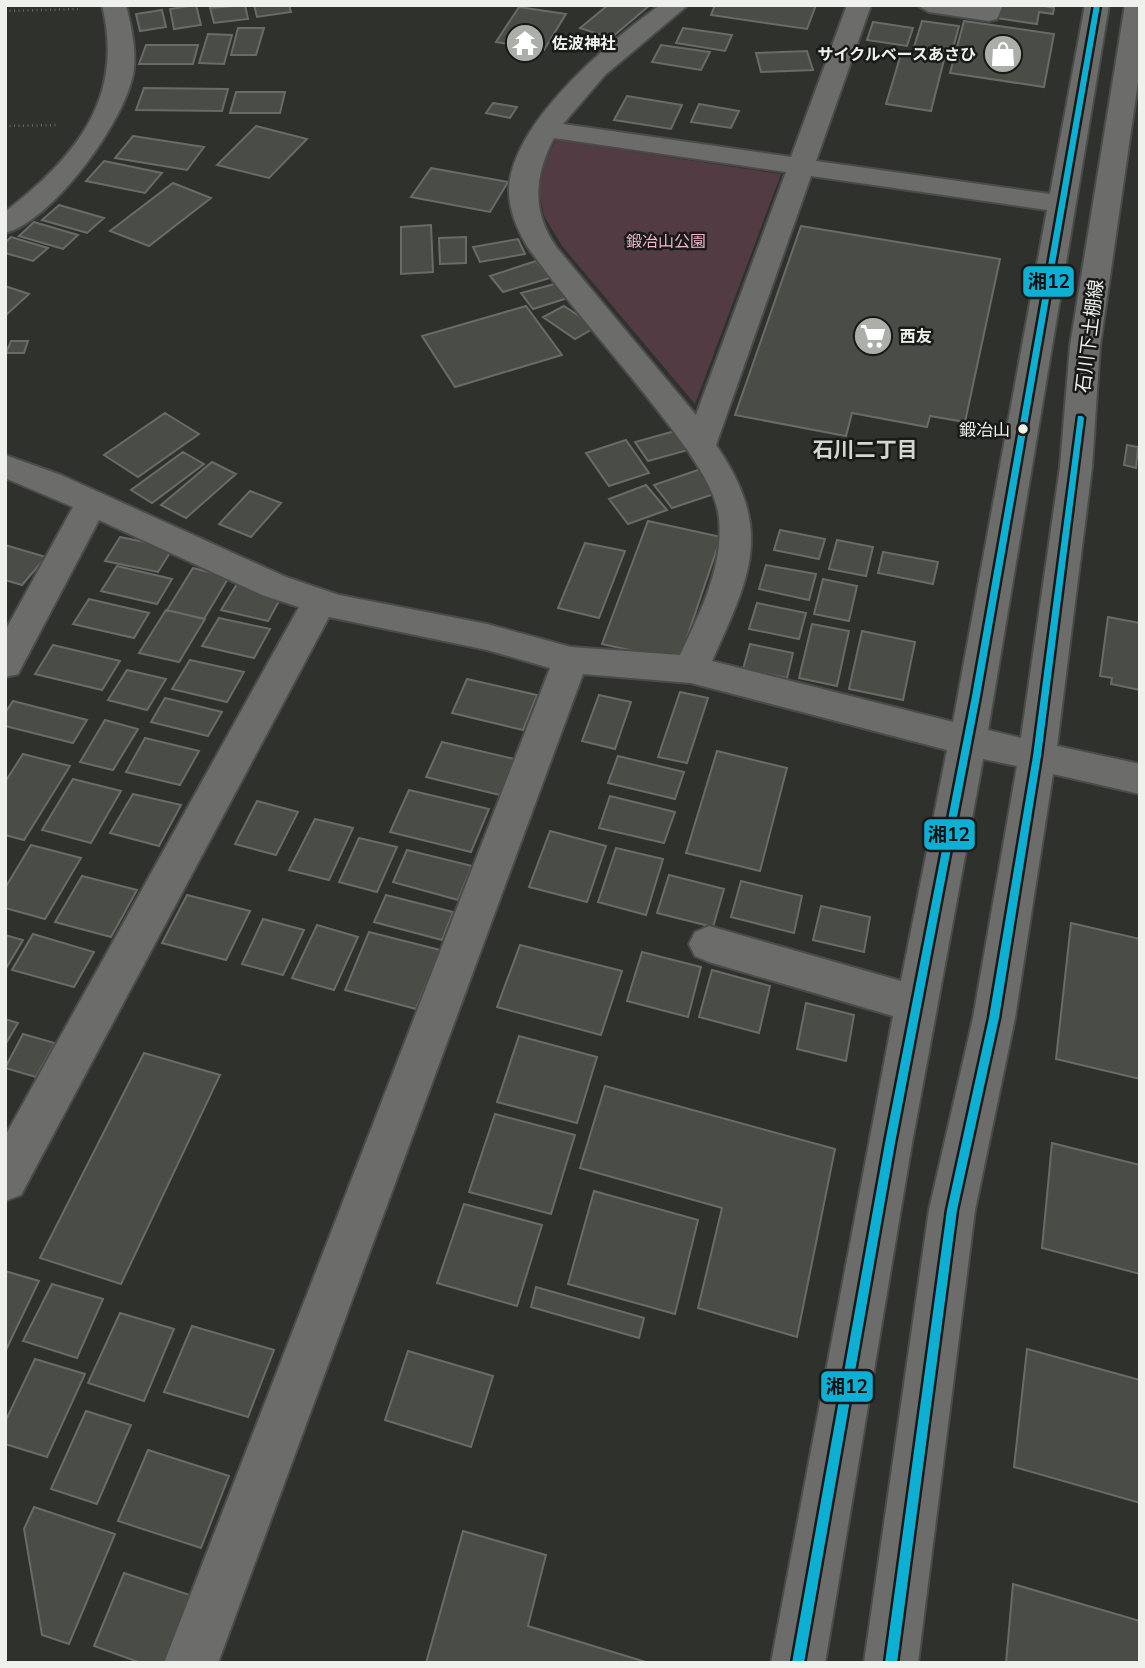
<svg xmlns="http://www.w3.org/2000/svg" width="1145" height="1668" viewBox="0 0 1145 1668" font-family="Mulish,'Noto Sans JP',sans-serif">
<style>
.green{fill:#533b44}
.building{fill:#4a4d45;stroke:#696b68;stroke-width:2}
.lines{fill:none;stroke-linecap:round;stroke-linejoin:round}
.minor-casing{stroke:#4b4c49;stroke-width:4}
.path{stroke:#666764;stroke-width:2.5;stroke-dasharray:1 3.5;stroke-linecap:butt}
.minor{fill:#6c6d6b;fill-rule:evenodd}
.bus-1-casing{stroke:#191a17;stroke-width:5}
.bus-1{fill:#0dafd3;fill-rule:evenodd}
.bus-dot{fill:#eff1ed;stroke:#191a17;stroke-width:2.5}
.labels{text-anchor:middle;stroke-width:5;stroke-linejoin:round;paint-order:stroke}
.far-poi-label{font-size:16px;font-weight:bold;fill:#eff1ed;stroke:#191a17;text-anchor:start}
.far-park-label{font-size:16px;fill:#f1b5cc;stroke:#191a17}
.bus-label{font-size:17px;fill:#eff1ed;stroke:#191a17;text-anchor:end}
.street-label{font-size:19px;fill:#eff1ed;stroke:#191a17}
.neighbourhood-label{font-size:21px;font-weight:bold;fill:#d4d7cf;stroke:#191a17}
.line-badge{stroke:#191a17;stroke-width:2.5}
.pale-badge-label{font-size:19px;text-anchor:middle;font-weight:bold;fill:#111}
</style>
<rect width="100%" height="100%" fill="#2f312d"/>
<!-- green -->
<path class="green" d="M 556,140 L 781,174 L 695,404 L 562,246 L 544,216 L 539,192 L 545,161 Z"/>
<!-- building -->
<path class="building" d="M 196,5 L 201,25 L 174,29 L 170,9 Z
M 245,5 L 248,19 L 214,23 L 210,8 Z
M 254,5 L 289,5 L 291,12 L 257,17 Z
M 608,5 L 650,5 L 611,38 L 580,28 Z
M 715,5 L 816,5 L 807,29 L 711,15 Z
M 999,5 L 1040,5 L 1054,8 L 1053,14 L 1039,12 L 1037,24 L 996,18 Z
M 519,7 L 566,14 L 544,50 L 496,42 Z
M 162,10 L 166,27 L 140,31 L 136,14 Z
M 922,21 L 959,26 L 952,52 L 914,47 Z
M 964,21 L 1054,34 L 1044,87 L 950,73 Z
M 873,22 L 913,28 L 907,46 L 867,40 Z
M 238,28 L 264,28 L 256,55 L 231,55 Z
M 683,28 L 732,35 L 725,51 L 676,43 Z
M 208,34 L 232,35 L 224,64 L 199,63 Z
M 146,45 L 198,45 L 193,64 L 139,64 Z
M 661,45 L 710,52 L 701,70 L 652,62 Z
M 807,51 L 813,70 L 761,72 L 756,53 Z
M 901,54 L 944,60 L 931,111 L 886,104 Z
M 144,88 L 228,89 L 222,111 L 136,110 Z
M 236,92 L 285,92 L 280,113 L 230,113 Z
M 627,96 L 682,105 L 671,129 L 614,120 Z
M 493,103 L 517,107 L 510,118 L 486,113 Z
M 699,104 L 739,111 L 731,128 L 691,122 Z
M 256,126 L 307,139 L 269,178 L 217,165 Z
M 133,136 L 204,147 L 187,170 L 115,158 Z
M 104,161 L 162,173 L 145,193 L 86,181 Z
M 431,168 L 508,182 L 490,212 L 411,197 Z
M 173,183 L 211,198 L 149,246 L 110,231 Z
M 59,205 L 104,218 L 87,233 L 42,220 Z
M 34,222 L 78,235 L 63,249 L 19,236 Z
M 431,225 L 433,272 L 401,274 L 401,227 Z
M 801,226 L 1000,259 L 965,422 L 930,416 L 927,427 L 852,413 L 846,436 L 735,415 Z
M 11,237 L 48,248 L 33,261 L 5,253 L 5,243 Z
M 466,237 L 466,263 L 440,264 L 439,238 Z
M 518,239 L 525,254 L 480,262 L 473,247 Z
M 536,261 L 550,278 L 503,292 L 490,276 Z
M 562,282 L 574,296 L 533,309 L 521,293 Z
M 5,286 L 29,294 L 5,316 Z
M 526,306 L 562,355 L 455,387 L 422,336 Z
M 564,306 L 596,327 L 575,339 L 543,317 Z
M 11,341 L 28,341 L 24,353 L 6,353 Z
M 165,413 L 199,434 L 138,477 L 104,455 Z
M 675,431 L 688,450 L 648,461 L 635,442 Z
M 626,440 L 649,473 L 609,486 L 586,453 Z
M 1127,445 L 1138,447 L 1136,468 L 1124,465 Z
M 183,452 L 204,464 L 152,503 L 131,490 Z
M 212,462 L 236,474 L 186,518 L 161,505 Z
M 701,469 L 720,492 L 672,508 L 654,485 Z
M 646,485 L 667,510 L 628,524 L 609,499 Z
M 250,491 L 281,503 L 251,537 L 219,524 Z
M 648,521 L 721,537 L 679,661 L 602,644 Z
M 780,530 L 825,539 L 819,559 L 774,550 Z
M 120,537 L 173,548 L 158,572 L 105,561 Z
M 837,540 L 873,547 L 866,576 L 829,569 Z
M 585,543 L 625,551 L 599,618 L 558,608 Z
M 5,545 L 46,557 L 22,585 L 5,580 Z
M 883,552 L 938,562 L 933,584 L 878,573 Z
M 766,565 L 816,574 L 809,600 L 759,589 Z
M 117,566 L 172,579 L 157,604 L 101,591 Z
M 193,568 L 229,577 L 204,619 L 167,610 Z
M 823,579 L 857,586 L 849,621 L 814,614 Z
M 237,584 L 283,594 L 268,621 L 221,610 Z
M 89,599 L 149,613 L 134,638 L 73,624 Z
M 757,603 L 806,613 L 799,639 L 749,629 Z
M 166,610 L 205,619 L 179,662 L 139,653 Z
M 1108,617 L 1140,623 L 1140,690 L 1111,684 L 1112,678 L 1100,676 Z
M 219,618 L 270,629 L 254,658 L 202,646 Z
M 812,624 L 849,631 L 837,686 L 799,678 Z
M 862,631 L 915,642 L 903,700 L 849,689 Z
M 750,644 L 793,653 L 787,678 L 743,669 Z
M 53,645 L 120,661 L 102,690 L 35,674 Z
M 190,660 L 244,672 L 227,702 L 172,689 Z
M 127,670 L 166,679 L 147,710 L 108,700 Z
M 467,679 L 537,695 L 523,730 L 452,713 Z
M 680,692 L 708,698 L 687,763 L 658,757 Z
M 599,695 L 631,702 L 615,749 L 582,741 Z
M 165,698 L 222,712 L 208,736 L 151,722 Z
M 13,701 L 87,720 L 73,743 L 5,726 L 5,713 Z
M 105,720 L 138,729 L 113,770 L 80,762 Z
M 145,738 L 199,751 L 180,785 L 126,772 Z
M 442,742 L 514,759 L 500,795 L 426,777 Z
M 717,751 L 787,768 L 760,871 L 686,853 Z
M 23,754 L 70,766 L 24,840 L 5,835 L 5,782 Z
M 618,756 L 684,772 L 675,799 L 608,783 Z
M 73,779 L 121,791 L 91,843 L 42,830 Z
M 409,790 L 489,809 L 471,852 L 390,832 Z
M 133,794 L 181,805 L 159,846 L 110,833 Z
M 610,796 L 675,812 L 664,843 L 599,828 Z
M 257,801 L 298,812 L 276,855 L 235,844 Z
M 315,819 L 353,828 L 329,880 L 289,870 Z
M 550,831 L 606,846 L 587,902 L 529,887 Z
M 359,838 L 397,847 L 377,892 L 339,882 Z
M 31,845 L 81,858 L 45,919 L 5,908 L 5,888 Z
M 616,848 L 663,859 L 646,915 L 598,902 Z
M 407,850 L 472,866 L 458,900 L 393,882 Z
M 669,875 L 724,889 L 713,927 L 657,913 Z
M 82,876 L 137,890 L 111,937 L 55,922 Z
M 741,881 L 802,896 L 794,933 L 731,917 Z
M 187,895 L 250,911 L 226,960 L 162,943 Z
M 386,895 L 453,912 L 442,940 L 374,922 Z
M 821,906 L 870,917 L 864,952 L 813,940 Z
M 263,919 L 304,930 L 283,975 L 242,964 Z
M 1071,923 L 1140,939 L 1140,1079 L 1056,1059 Z
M 317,925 L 358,937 L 334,990 L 292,978 Z
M 369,932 L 440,950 L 416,1009 L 345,990 Z
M 33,934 L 94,952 L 74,987 L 12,970 Z
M 5,935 L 23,940 L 5,970 Z
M 520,945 L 622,971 L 601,1035 L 497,1007 Z
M 642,952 L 701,967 L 688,1017 L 627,1001 Z
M 712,970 L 770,986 L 759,1033 L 699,1017 Z
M 806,1003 L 854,1015 L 846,1061 L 797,1049 Z
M 5,1019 L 18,1023 L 5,1045 Z
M 23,1034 L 55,1043 L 36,1077 L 5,1068 Z
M 519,1036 L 597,1057 L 577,1123 L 497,1102 Z
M 144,1053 L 220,1075 L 121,1284 L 40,1258 Z
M 605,1086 L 835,1149 L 797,1337 L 698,1308 L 722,1208 L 580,1168 Z
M 495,1114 L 575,1135 L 551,1214 L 469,1192 Z
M 1052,1143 L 1140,1165 L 1140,1274 L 1042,1248 Z
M 594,1191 L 698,1220 L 675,1314 L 568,1284 Z
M 464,1204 L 542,1225 L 517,1306 L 437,1283 Z
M 5,1271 L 39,1281 L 5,1352 Z
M 52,1284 L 103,1299 L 77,1358 L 23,1341 Z
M 536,1287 L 644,1318 L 639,1338 L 531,1307 Z
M 120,1313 L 174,1329 L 144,1401 L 88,1383 Z
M 192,1326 L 274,1350 L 248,1417 L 164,1392 Z
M 1027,1349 L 1140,1380 L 1140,1503 L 1014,1467 Z
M 408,1351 L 493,1376 L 471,1447 L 385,1420 Z
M 35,1359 L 85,1374 L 47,1457 L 5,1444 L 5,1422 Z
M 86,1411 L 131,1425 L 97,1504 L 51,1489 Z
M 148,1450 L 229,1476 L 201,1548 L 118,1521 Z
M 34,1507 L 115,1534 L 69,1644 L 42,1635 L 24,1529 Z
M 463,1531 L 546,1555 L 528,1626 L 649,1663 L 426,1663 Z
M 124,1573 L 190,1595 L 163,1663 L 141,1663 L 94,1646 Z
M 1013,1584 L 1140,1621 L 1140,1663 L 1006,1663 Z"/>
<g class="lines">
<!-- minor casing -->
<g class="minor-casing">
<path id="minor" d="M 102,5 L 126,5 C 131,26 136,47 134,69 C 128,118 53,221 5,233 L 5,212 C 76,157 125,98 102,5 Z
M 660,5 L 688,5 L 605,75 L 563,124 L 791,157 L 847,5 L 871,5 L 816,161 L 1050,194 L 1085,5 L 1109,5 L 988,730 L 1021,738 L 1060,467 L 1070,346 L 1125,5 L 1140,5 L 1140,68 L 1100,346 L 1092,467 L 1057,746 L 1140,764 L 1140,794 L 1053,774 L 1015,1018 L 975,1210 L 918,1663 L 864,1663 L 929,1210 L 973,1018 L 1017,766 L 983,759 L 912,1143 L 825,1663 L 771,1663 L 893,1016 L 709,962 L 695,956 L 689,944 L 695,932 L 709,926 L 901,981 L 947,750 L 691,683 L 583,674 L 218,1663 L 164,1663 L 550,668 L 487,650 L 329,617 L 21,1195 L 5,1201 L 5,1136 L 299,607 L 262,595 L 99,520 L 18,674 L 5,677 L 5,631 L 73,507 L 5,478 L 5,455 L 61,475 L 286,577 L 339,595 L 487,624 L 571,647 L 680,655 C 700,613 724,566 719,518 C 716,493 701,471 688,451 C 638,380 577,317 527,246 C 517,229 509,210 509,190 C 511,123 609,42 660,5 ZM 554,138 L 786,172 L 696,415 L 557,248 C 531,212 534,176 554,138 ZM 811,176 L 1047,210 L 953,722 L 712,661 C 751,574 774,530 716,445 Z
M 917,5 L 1003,5 L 997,19 L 989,21 L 929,12 Z"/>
</g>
<!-- path -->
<path class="path" d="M 5,11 L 79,9
M 5,126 L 59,125"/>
<!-- minor -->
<use href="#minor" class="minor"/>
<!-- bus-1 casing -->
<g class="bus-1-casing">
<path id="bus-1" d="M 1094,5 L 1100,5 L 980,696 L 895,1143 L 804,1663 L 792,1663 L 885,1143 L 972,696 Z
M 1078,416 L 1082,416 L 1084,418 L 1041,756 L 999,1018 L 957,1210 L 897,1663 L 885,1663 L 947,1210 L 989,1018 L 1033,756 Z"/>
</g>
<!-- bus-1 -->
<use href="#bus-1" class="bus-1"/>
</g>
<!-- icons -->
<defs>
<g id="temple-disc" transform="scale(2.0125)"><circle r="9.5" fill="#acaeaa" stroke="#191a17"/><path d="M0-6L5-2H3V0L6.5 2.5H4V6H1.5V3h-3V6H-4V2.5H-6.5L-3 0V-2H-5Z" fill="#fff"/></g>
<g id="shop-disc" transform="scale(2.0125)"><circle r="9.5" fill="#acaeaa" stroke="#191a17"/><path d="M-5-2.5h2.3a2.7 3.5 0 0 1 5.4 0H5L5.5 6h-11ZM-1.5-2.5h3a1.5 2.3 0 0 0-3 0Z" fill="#fff"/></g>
<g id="supermarket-disc" transform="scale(2.0125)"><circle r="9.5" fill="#acaeaa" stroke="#191a17"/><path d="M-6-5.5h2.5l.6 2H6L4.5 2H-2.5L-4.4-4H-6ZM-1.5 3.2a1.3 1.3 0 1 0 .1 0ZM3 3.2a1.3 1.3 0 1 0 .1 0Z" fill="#fff"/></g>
</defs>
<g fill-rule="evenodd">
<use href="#temple-disc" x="525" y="43"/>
<use href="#shop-disc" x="1003" y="54"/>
<use href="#supermarket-disc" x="873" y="336"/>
</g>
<!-- markers -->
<circle class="bus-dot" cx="1023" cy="429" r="6"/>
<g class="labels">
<!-- far-poi labels -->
<g class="far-poi-label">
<text x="552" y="49">佐波神社</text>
<text x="976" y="60" text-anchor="end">サイクルベースあさひ</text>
<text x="900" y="342">西友</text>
</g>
<!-- far-park labels -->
<g class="far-park-label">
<text x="666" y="247">鍛冶山公園</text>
</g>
<!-- bus labels -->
<g class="bus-label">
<text x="1010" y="436">鍛冶山</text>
</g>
<!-- street labels -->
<g class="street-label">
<text transform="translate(1089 336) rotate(-83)" y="7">石川下土棚線</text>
</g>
<!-- neighbourhood labels -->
<g class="neighbourhood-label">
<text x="865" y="457">石川二丁目</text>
</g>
</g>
<g class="line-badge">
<rect x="1022" y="265" width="53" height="33" rx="7" fill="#0dafd3"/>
<rect x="923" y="818" width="53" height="33" rx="7" fill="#0dafd3"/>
<rect x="820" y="1370" width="54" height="33" rx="7" fill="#0dafd3"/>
</g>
<g class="pale-badge-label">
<text x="1049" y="288">湘12</text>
<text x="949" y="841">湘12</text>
<text x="847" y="1393">湘12</text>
</g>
<!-- border -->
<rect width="1145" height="1668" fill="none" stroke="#eff1ed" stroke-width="14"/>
</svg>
